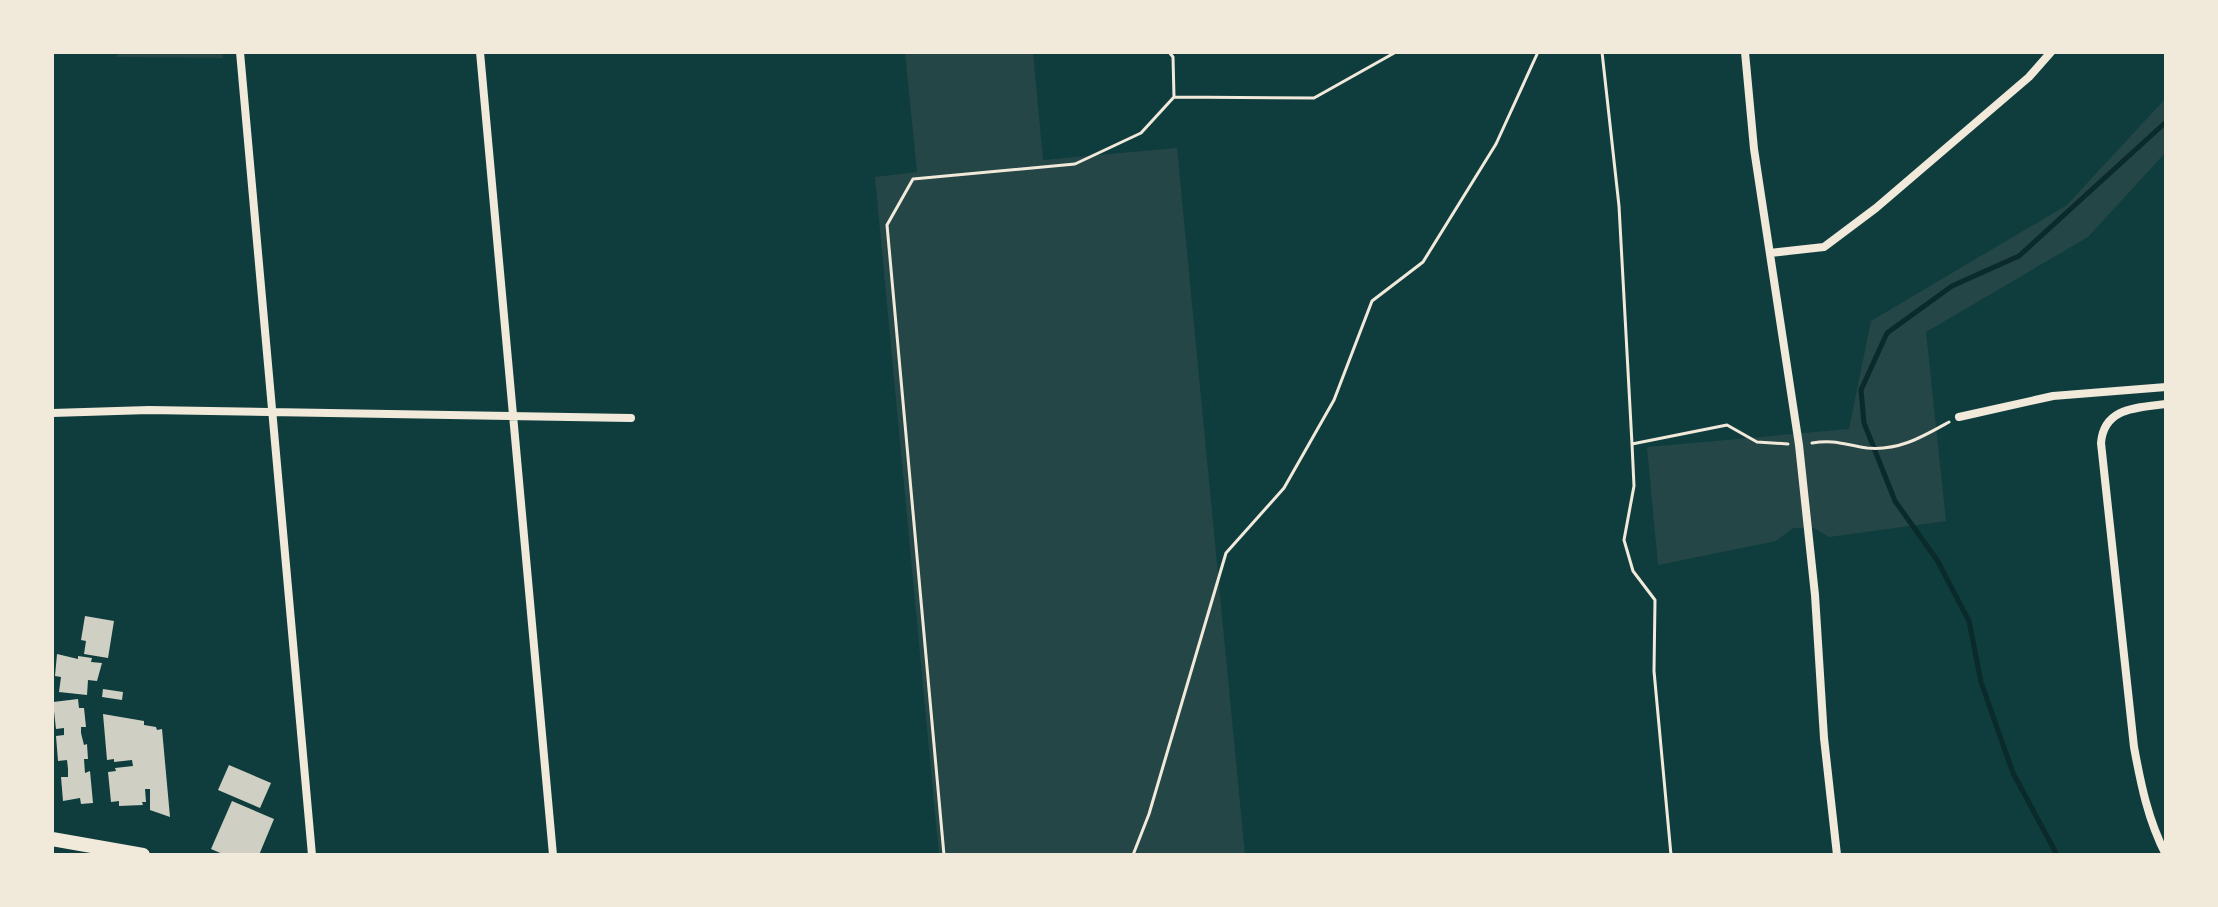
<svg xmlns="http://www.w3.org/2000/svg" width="2218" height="907" viewBox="0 0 2218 907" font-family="'Fira Sans',sans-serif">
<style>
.green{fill:#244646}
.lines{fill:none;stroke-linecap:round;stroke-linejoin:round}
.stream{stroke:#0a2a2b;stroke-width:5}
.building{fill:#cfcfc3}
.path{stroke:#f1e9da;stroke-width:3}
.minor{stroke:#f1e9da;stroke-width:8}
.trunk{stroke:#f1e9da;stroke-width:14}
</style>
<rect width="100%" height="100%" fill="#0f3d3e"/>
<!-- green -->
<path class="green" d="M 117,52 L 222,52 L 223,58 L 117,57 Z
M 905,52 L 1033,52 L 1043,160 L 1177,148 L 1245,855 L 939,855 L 875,177 L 917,172 Z
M 2166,98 L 2166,152 L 2088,237 L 1926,332 L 1946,521 L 1829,537 L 1814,528 L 1793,528 L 1776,541 L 1658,565 L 1647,447 L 1849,429 L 1871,321 L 2067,205 Z"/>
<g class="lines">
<!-- stream -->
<path class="stream" d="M 2057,855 L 2013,773 L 1981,682 L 1969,621 L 1937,560 L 1895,501 L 1864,423 L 1861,390 L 1887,333 L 1952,286 L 2019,256 L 2166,122"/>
</g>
<!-- building -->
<path class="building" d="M 85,616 L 114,621 L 108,658 L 84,654 L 86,641 L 81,640 Z
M 57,654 L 78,659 L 78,656 L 92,658 L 91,662 L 102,663 L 97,681 L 88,680 L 87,695 L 59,692 L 61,677 L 55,676 Z
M 103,689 L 123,692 L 122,700 L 102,697 Z
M 78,699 L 79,708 L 84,708 L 86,727 L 81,727 L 81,733 L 84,745 L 87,744 L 88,759 L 84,759 L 85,773 L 90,771 L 93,803 L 81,804 L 80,798 L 63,801 L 61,777 L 68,777 L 68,769 L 67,760 L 58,761 L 56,736 L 64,735 L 64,728 L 56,729 L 53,702 Z
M 103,714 L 144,721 L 144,725 L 156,727 L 157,730 L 162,729 L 170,817 L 150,810 L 150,789 L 145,789 L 146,802 L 142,802 L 143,805 L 119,806 L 119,801 L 111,802 L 108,772 L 116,771 L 115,768 L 133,766 L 132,760 L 114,762 L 114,759 L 107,760 Z
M 229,765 L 271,783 L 260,808 L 218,790 Z
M 232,801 L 274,819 L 259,855 L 225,855 L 211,849 Z"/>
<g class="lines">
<!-- path -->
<path class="path" d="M 1602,52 L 1619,206 L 1632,444 L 1634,486 L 1624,540 L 1633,571 L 1655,600 L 1654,671 L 1671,855
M 1174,97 L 1314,98 L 1396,52
M 1812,443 C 1835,439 1845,445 1867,448 C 1899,451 1922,437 1949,422
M 1632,444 L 1727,425 L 1757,442 L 1788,444
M 944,855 L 887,225 L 913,179 L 1075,164 L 1141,133 L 1174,97 L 1173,57 L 1169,52
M 1133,855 L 1149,814 L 1226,553 L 1284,488 L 1334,400 L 1372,301 L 1423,262 L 1496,144 L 1538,52"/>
<!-- minor -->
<path class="minor" d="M 240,52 L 312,855
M 480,52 L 553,855
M 1745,52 L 1754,149 L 1799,445 L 1815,595 L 1824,738 L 1837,855
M 1770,253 L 1824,247 L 1876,208 L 2029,77 L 2051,52
M 2166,404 C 2137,408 2104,407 2101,443 L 2134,747 C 2141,785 2148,820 2166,855
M 52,413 L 149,410 L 631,418
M 1959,417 L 2053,396 L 2166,387"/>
<!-- trunk -->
<path class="trunk" d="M 52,839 L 143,855"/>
</g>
<!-- border -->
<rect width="2218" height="907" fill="none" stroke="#f1e9da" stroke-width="108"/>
</svg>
